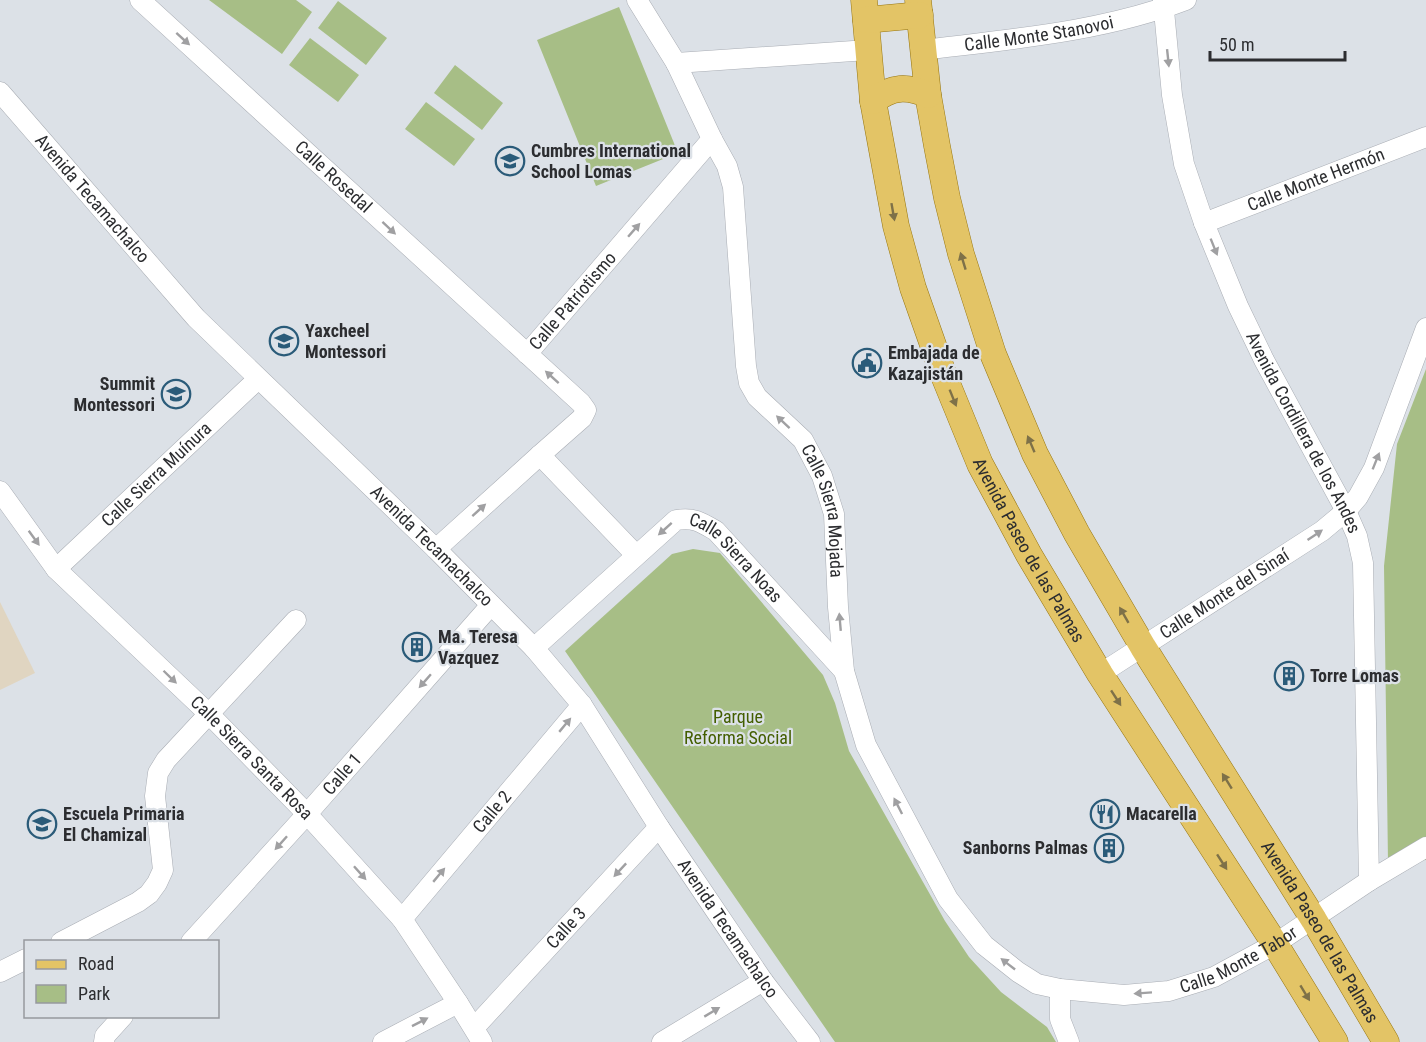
<svg xmlns="http://www.w3.org/2000/svg" width="1426" height="1042" viewBox="0 0 1426 1042" font-family="'Roboto Condensed',sans-serif">
<style>
.commercial{fill:#e0d5c1}
.green{fill:#a7be86}
.lines{fill:none;stroke-linecap:round;stroke-linejoin:round}
.minor-casing{stroke:#a9adb4;stroke-width:21}
.major-casing{stroke:#977611;stroke-width:27}
.minor{stroke:#fff;stroke-width:20}
.major{stroke:#e3c466;stroke-width:26}
.oneway{fill:#a0a0a2}
.oneway2{fill:#7e7148}
.labels{text-anchor:middle;stroke-width:4.5;stroke-linejoin:round;paint-order:stroke}
.street-label{font-size:18px;fill:#2c2d30;stroke:#dce1e7}
.poi-label{font-size:18px;font-weight:bold;fill:#2c2d30;stroke:#dce1e7;text-anchor:start}
.park-label{font-size:18px;fill:#435e00;stroke:#dce1e7}
</style>
<rect width="100%" height="100%" fill="#dce1e7"/>
<!-- commercial -->
<path class="commercial" d="M 0,602 L 35,673 L 0,690 Z"/>
<!-- green -->
<path class="green" d="M 209,0 L 296,0 L 312,12 L 282,54 Z
M 338,1 L 387,38 L 366,65 L 318,28 Z
M 619,7 L 678,153 L 596,186 L 537,40 Z
M 310,38 L 359,75 L 338,102 L 289,65 Z
M 455,65 L 503,103 L 482,130 L 434,93 Z
M 426,102 L 475,139 L 454,166 L 405,129 Z
M 1426,369 L 1426,860 L 1388,862 L 1384,566 L 1397,444 Z
M 693,549 L 720,553 L 823,675 L 835,703 L 849,751 L 945,921 L 969,957 L 1001,992 L 1047,1027 L 1056,1042 L 835,1042 L 565,651 L 672,554 Z"/>
<g class="lines">
<!-- minor casing -->
<g class="minor-casing">
<g id="minor">
<path id="s1" d="M 140,0 L 581,403 L 586,410 L 582,418 L 540,455 L 436,549"/>
<path id="s2" d="M 637,0 L 676,63 L 712,139 L 727,166 L 733,187 L 746,366 L 749,383 L 757,397 L 803,440 L 822,476 L 834,514 L 838,607 L 844,671 L 866,745 L 948,899 L 984,945 L 1018,972 L 1037,984 L 1060,989 L 1124,995 L 1169,991 L 1214,977 L 1275,944 L 1369,881 L 1426,847"/>
<path id="s3" d="M 1163,0 L 1172,95 L 1184,164 L 1204,223 L 1238,306 L 1264,360 L 1346,511 L 1357,536 L 1363,563 L 1369,881"/>
<path id="s4" d="M 923,50 C 1012,39 1102,32 1186,0"/>
<path d="M 676,63 L 868,50"/>
<path id="s5" d="M 0,92 L 196,318 L 436,549 L 534,648 L 582,705 L 659,827 L 763,981 L 810,1042"/>
<path id="s6" d="M 1204,223 L 1426,137"/>
<path id="s7" d="M 527,354 L 712,139"/>
<path d="M 540,455 L 636,555"/>
<path id="s8" d="M 0,491 L 56,569 L 209,714 L 307,814 L 402,919 L 458,1003 L 482,1042"/>
<path id="s9" d="M 56,569 L 258,379"/>
<path id="s10" d="M 534,648 L 676,520 C 694,517 701,522 716,531 L 844,671"/>
<path id="s11" d="M 1100,674 L 1322,531 L 1346,511 L 1358,497 L 1374,468 L 1426,328"/>
<path id="s12" d="M 402,919 L 582,705"/>
<path d="M 61,942 L 138,902 L 149,894 L 157,883 L 163,870 L 155,796 L 158,773 L 166,760 L 296,620"/>
<path id="s13" d="M 191,942 L 307,814 L 491,605"/>
<path d="M 0,972 L 26,959"/>
<path d="M 1060,989 L 1060,1019 L 1069,1042"/>
<path id="s14" d="M 474,1028 L 659,827"/>
<path d="M 104,1042 L 105,1036 L 123,1016"/>
<path d="M 383,1042 L 458,1003"/>
<path d="M 662,1042 L 763,981"/>
</g>
</g>
<!-- major casing -->
<g class="major-casing">
<g id="major">
<path id="s15" d="M 864,0 L 873,101 L 896,226 L 913,288 L 944,376 L 980,464 L 1029,555 L 1100,674 L 1275,944 L 1335,1042"/>
<path id="s16" d="M 918,0 L 928,95 L 937,146 L 947,198 L 961,254 L 993,354 L 1035,454 L 1077,534 L 1143,647 L 1314,920 L 1386,1042"/>
<path d="M 866,20 L 920,15"/>
<path d="M 873,101 C 892,86 907,86 928,95"/>
</g>
</g>
<!-- minor -->
<use href="#minor" class="minor"/>
<!-- major -->
<use href="#major" class="major"/>
</g>
<!-- one-way arrows -->
<defs><path id="oneway-solid" d="M-6-.8H1V-3.2L6.5 0L1 3.2V.8H-6Z" transform="scale(1.5)"/></defs>
<g class="oneway">
<use href="#oneway-solid" transform="translate(183 39) rotate(42)"/>
<use href="#oneway-solid" transform="translate(1168 58) rotate(84)"/>
<use href="#oneway-solid" transform="translate(389 228) rotate(43)"/>
<use href="#oneway-solid" transform="translate(634 230) rotate(-49)"/>
<use href="#oneway-solid" transform="translate(1214 247) rotate(68)"/>
<use href="#oneway-solid" transform="translate(552 377) rotate(-138)"/>
<use href="#oneway-solid" transform="translate(783 422) rotate(-137)"/>
<use href="#oneway-solid" transform="translate(1376 461) rotate(-68)"/>
<use href="#oneway-solid" transform="translate(479 510) rotate(-42)"/>
<use href="#oneway-solid" transform="translate(665 529) rotate(138)"/>
<use href="#oneway-solid" transform="translate(1315 535) rotate(-34)"/>
<use href="#oneway-solid" transform="translate(34 538) rotate(54)"/>
<use href="#oneway-solid" transform="translate(840 622) rotate(-95)"/>
<use href="#oneway-solid" transform="translate(170 677) rotate(44)"/>
<use href="#oneway-solid" transform="translate(425 681) rotate(131)"/>
<use href="#oneway-solid" transform="translate(565 725) rotate(-50)"/>
<use href="#oneway-solid" transform="translate(898 806) rotate(-117)"/>
<use href="#oneway-solid" transform="translate(281 843) rotate(132)"/>
<use href="#oneway-solid" transform="translate(620 870) rotate(133)"/>
<use href="#oneway-solid" transform="translate(360 873) rotate(48)"/>
<use href="#oneway-solid" transform="translate(439 875) rotate(-50)"/>
<use href="#oneway-solid" transform="translate(1008 964) rotate(-142)"/>
<use href="#oneway-solid" transform="translate(1143 993) rotate(176)"/>
<use href="#oneway-solid" transform="translate(712 1012) rotate(-31)"/>
<use href="#oneway-solid" transform="translate(420 1022) rotate(-27)"/>
</g>
<g class="oneway2">
<use href="#oneway-solid" transform="translate(893 212) rotate(80)"/>
<use href="#oneway-solid" transform="translate(963 261) rotate(-107)"/>
<use href="#oneway-solid" transform="translate(953 398) rotate(68)"/>
<use href="#oneway-solid" transform="translate(1031 444) rotate(-113)"/>
<use href="#oneway-solid" transform="translate(1124 615) rotate(-120)"/>
<use href="#oneway-solid" transform="translate(1116 698) rotate(57)"/>
<use href="#oneway-solid" transform="translate(1227 781) rotate(-122)"/>
<use href="#oneway-solid" transform="translate(1222 862) rotate(57)"/>
<use href="#oneway-solid" transform="translate(1305 993) rotate(59)"/>
</g>
<!-- icons -->
<defs>
<g id="school-ring" transform="scale(1.5)"><circle r="9.5" fill="#dce1e7" stroke="#2a5b79" stroke-width="1.5"/><path d="M0-5L7-2L0 1L-7-2ZM-4 1L0 2.5L4 1V4Q0 6-4 4Z" fill="#2a5b79"/></g>
<g id="civic-ring" transform="scale(1.5)"><circle r="9.5" fill="#dce1e7" stroke="#2a5b79" stroke-width="1.5"/><path d="M-.6-6.5H3V-4.5H.6V-3L4-1V1h2V6H-6V1h2V-1L-.6-3ZM-1.2 2.5V6h2.4V2.5Z" fill="#2a5b79"/></g>
<g id="building-ring" transform="scale(1.5)"><circle r="9.5" fill="#dce1e7" stroke="#2a5b79" stroke-width="1.5"/><path d="M-4-6H4V6H1V3H-1V6H-4ZM-2.5-4.3h1.7v1.8h-1.7ZM.8-4.3h1.7v1.8H.8ZM-2.5-1h1.7V.8h-1.7ZM.8-1h1.7V.8H.8Z" fill="#2a5b79"/></g>
<g id="restaurant-ring" transform="scale(1.5)"><circle r="9.5" fill="#dce1e7" stroke="#2a5b79" stroke-width="1.5"/><path d="M-5-6h1v4h1v-4h1v4h1v-4h1v5L-1.5 .5V6h-2V.5L-5-1ZM5-6V6H3V1.5H1.5Q1.5-4 5-6Z" fill="#2a5b79"/></g>
</defs>
<g fill-rule="evenodd">
<use href="#school-ring" x="510" y="161"/>
<use href="#school-ring" x="284" y="341"/>
<use href="#civic-ring" x="867" y="363"/>
<use href="#school-ring" x="176" y="394"/>
<use href="#building-ring" x="417" y="647"/>
<use href="#building-ring" x="1289" y="676"/>
<use href="#restaurant-ring" x="1105" y="814"/>
<use href="#school-ring" x="42" y="824"/>
<use href="#building-ring" x="1109" y="848"/>
</g>
<g class="labels">
<!-- street labels -->
<g class="street-label">
<text dy="6" stroke="none"><textPath href="#s4" startOffset="117">Calle Monte Stanovoi</textPath></text>
<text dy="6" stroke="none"><textPath href="#s1" startOffset="262">Calle Rosedal</textPath></text>
<text dy="6" stroke="none"><textPath href="#s6" startOffset="120">Calle Monte Hermón</textPath></text>
<text dy="6" stroke="none"><textPath href="#s5" startOffset="141">Avenida Tecamachalco</textPath></text>
<text dy="6" stroke="none"><textPath href="#s7" startOffset="70">Calle Patriotismo</textPath></text>
<text dy="6" stroke="none"><textPath href="#s3" startOffset="460">Avenida Cordillera de los Andes</textPath></text>
<text dy="6" stroke="none"><textPath href="#s9" startOffset="138">Calle Sierra Muínura</textPath></text>
<text dy="6" stroke="none"><textPath href="#s2" startOffset="562">Calle Sierra Mojada</textPath></text>
<text dy="6" stroke="none"><textPath href="#s5" startOffset="627">Avenida Tecamachalco</textPath></text>
<text dy="6" stroke="none"><textPath href="#s15" startOffset="580">Avenida Paseo de las Palmas</textPath></text>
<text dy="6" stroke="none"><textPath href="#s10" startOffset="266">Calle Sierra Noas</textPath></text>
<text dy="6" stroke="none"><textPath href="#s11" startOffset="148">Calle Monte del Sinaí</textPath></text>
<text dy="6" stroke="none"><textPath href="#s8" startOffset="368">Calle Sierra Santa Rosa</textPath></text>
<text dy="6" stroke="none"><textPath href="#s13" startOffset="226">Calle 1</textPath></text>
<text dy="6" stroke="none"><textPath href="#s12" startOffset="140">Calle 2</textPath></text>
<text dy="6" stroke="none"><textPath href="#s14" startOffset="136">Calle 3</textPath></text>
<text dy="6" stroke="none"><textPath href="#s5" startOffset="1113">Avenida Tecamachalco</textPath></text>
<text dy="6" stroke="none"><textPath href="#s16" startOffset="1028">Avenida Paseo de las Palmas</textPath></text>
<text dy="6" stroke="none"><textPath href="#s2" startOffset="1310">Calle Monte Tabor</textPath></text>
</g>
<!-- poi labels -->
<g class="poi-label">
<text x="531" y="157">Cumbres International<tspan x="531" dy="21">School Lomas</tspan></text>
<text x="305" y="337">Yaxcheel<tspan x="305" dy="21">Montessori</tspan></text>
<text x="888" y="359">Embajada de<tspan x="888" dy="21">Kazajistán</tspan></text>
<text x="155" y="390" text-anchor="end">Summit<tspan x="155" dy="21">Montessori</tspan></text>
<text x="438" y="643">Ma. Teresa<tspan x="438" dy="21">Vazquez</tspan></text>
<text x="1310" y="682">Torre Lomas</text>
<text x="63" y="820">Escuela Primaria<tspan x="63" dy="21">El Chamizal</tspan></text>
<text x="1126" y="820">Macarella</text>
<text x="1088" y="854" text-anchor="end">Sanborns Palmas</text>
</g>
<!-- park labels -->
<g class="park-label">
<text x="738" y="723">Parque<tspan x="738" dy="21">Reforma Social</tspan></text>
</g>
</g>
<!-- legend -->
<rect x="24" y="940" width="195" height="78" fill="#dce1e7" stroke="#96999e" stroke-width="1.5"/>
<rect x="36" y="960" width="30" height="9" fill="#e3c466" stroke="#96999e" stroke-width="1.5"/>
<text x="78" y="970" font-size="18" fill="#2c2d30">Road</text>
<rect x="36" y="985" width="30" height="18" fill="#a7be86" stroke="#96999e" stroke-width="1.5"/>
<text x="78" y="1000" font-size="18" fill="#2c2d30">Park</text>
<!-- scale -->
<path d="M1210 51v9h135v-9" fill="none" stroke="#2c2d30" stroke-width="3"/>
<text x="1219" y="51" font-size="18" fill="#2c2d30" stroke="#dce1e7" stroke-width="4.5" paint-order="stroke">50 m</text>
</svg>
